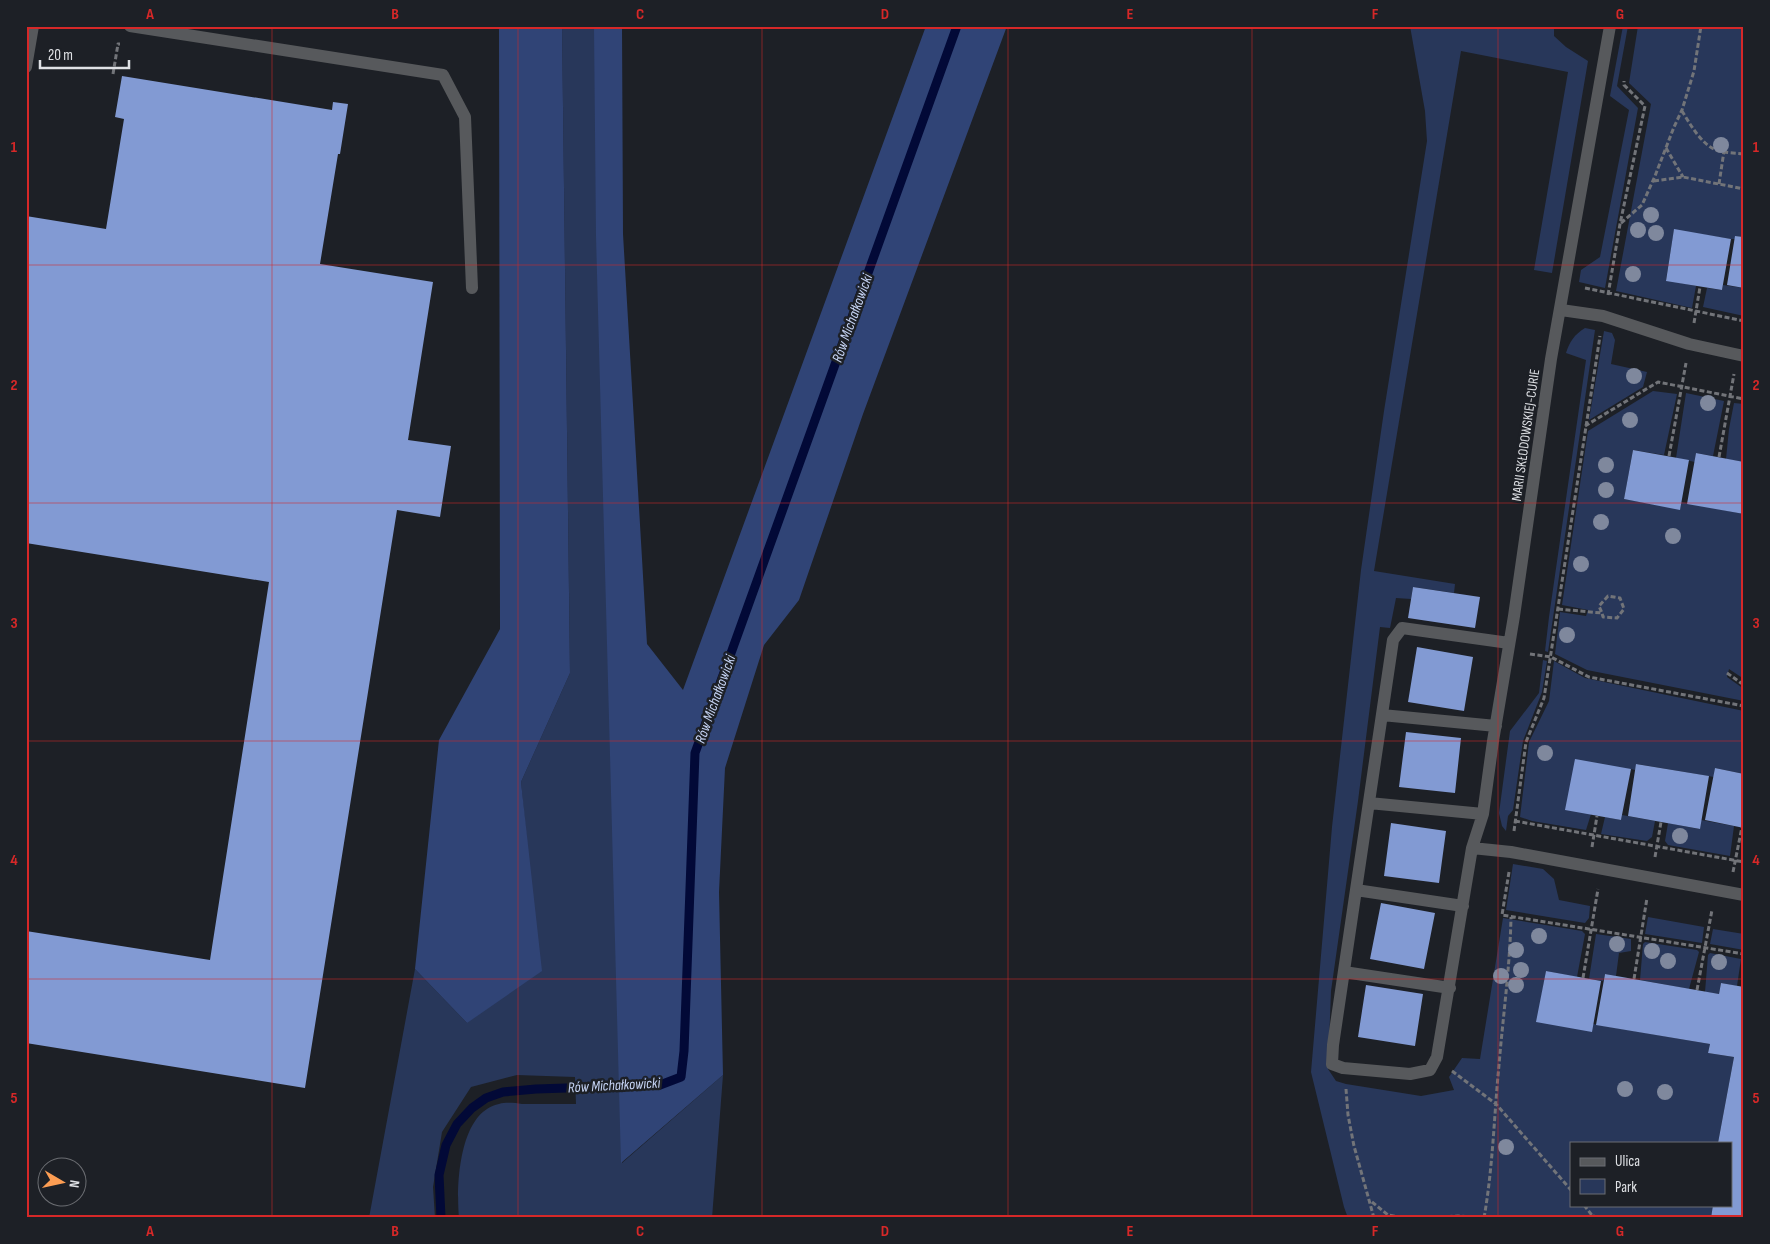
<svg xmlns="http://www.w3.org/2000/svg" width="1770" height="1244" viewBox="0 0 1770 1244" font-family="'Sofia Sans Condensed',sans-serif">
<style>
.green{fill:#28375a}
.forest{fill:#304476}
.lines{fill:none;stroke-linecap:round;stroke-linejoin:round}
.stream{stroke:#020937;stroke-width:9}
.building{fill:#829ad3}
.path{stroke:#727479;stroke-width:3;stroke-dasharray:5 2.5;stroke-linecap:butt}
.minor{stroke:#57595c;stroke-width:12}
.tree{fill:#7f889d}
.grid{fill:none;stroke:#d62828;stroke-width:1;stroke-opacity:0.55}
.labels{text-anchor:middle;stroke-width:5;stroke-linejoin:round;paint-order:stroke}
.street-label{font-size:14px;fill:#dfe1e5;stroke:#1d2026}
.water-label{font-size:15px;font-style:italic;fill:#c6d4f5;stroke:#1d2026}
.neatline{fill:none;stroke:#d62828;stroke-width:2}
.grid-label{font-size:16px;text-anchor:middle;font-weight:bold;fill:#d62828}
</style>
<rect width="100%" height="100%" fill="#1d2026"/>
<!-- green -->
<path class="green" d="M 562,26 L 595,26 L 597,235 L 622,1163 L 723,1075 L 712,1218 L 459,1218 C 456,1185 459,1112 499,1104 C 506,1102 515,1103 522,1104 C 540,1104 558,1104 576,1104 L 575,1077 L 517,1075 L 471,1087 L 442,1132 L 433,1187 L 435,1218 L 369,1218 L 415,969 L 467,1023 L 529,863 L 521,782 L 570,673 Z
M 1410,26 L 1554,26 L 1554,36 L 1566,47 L 1588,61 L 1552,273 L 1534,270 L 1568,72 L 1461,51 L 1374,571 L 1455,584 L 1454,593 L 1413,587 L 1411,599 L 1396,598 L 1390,628 L 1380,627 L 1358,801 L 1331,991 L 1328,1069 L 1336,1081 L 1346,1084 L 1421,1096 L 1454,1090 L 1449,1077 L 1462,1058 L 1480,1059 L 1503,918 L 1582,931 L 1585,934 L 1577,977 L 1546,971 L 1537,1022 L 1593,1024 L 1710,1044 L 1708,1053 L 1734,1057 L 1718,1143 L 1571,1143 L 1571,1205 L 1713,1205 L 1711,1218 L 1348,1218 L 1344,1207 L 1311,1072 L 1332,827 L 1361,570 L 1384,411 L 1427,141 L 1425,111 Z
M 1623,26 L 1628,26 L 1617,86 L 1638,108 L 1605,288 L 1579,282 L 1581,270 L 1600,257 L 1629,110 L 1610,96 Z
M 1638,26 L 1744,26 L 1744,237 L 1736,236 L 1735,239 L 1731,239 L 1674,230 L 1666,280 L 1696,286 L 1692,308 L 1616,291 L 1651,104 L 1629,83 Z
M 1723,285 L 1744,288 L 1744,316 L 1703,307 L 1707,288 L 1722,290 Z
M 1585,328 L 1595,330 L 1548,652 L 1545,651 L 1549,617 L 1586,360 L 1566,353 C 1570,341 1574,335 1585,328 Z
M 1604,331 L 1612,333 L 1615,340 L 1611,364 L 1647,372 L 1643,387 L 1589,420 Z
M 1653,391 L 1677,394 L 1664,455 L 1633,450 L 1624,499 L 1680,509 L 1681,502 L 1744,514 L 1744,679 L 1729,669 L 1727,677 L 1744,689 L 1744,701 L 1587,670 L 1555,654 L 1560,612 L 1586,616 L 1588,610 L 1562,605 L 1588,431 Z
M 1686,393 L 1724,401 L 1713,456 L 1696,453 L 1695,462 L 1676,458 Z
M 1734,403 L 1744,404 L 1744,462 L 1726,459 L 1729,429 Z
M 1543,660 L 1547,661 L 1542,692 L 1523,741 L 1513,810 L 1508,816 L 1506,831 L 1502,826 L 1499,813 L 1510,731 L 1539,693 Z
M 1554,661 L 1585,678 L 1744,711 L 1744,774 L 1715,768 L 1714,777 L 1637,764 L 1635,770 L 1631,769 L 1591,814 L 1586,830 L 1532,821 L 1520,817 L 1529,742 L 1549,701 Z
M 1622,815 L 1655,821 L 1652,837 L 1647,841 L 1601,834 L 1605,817 L 1621,820 Z
M 1701,820 L 1734,826 L 1730,856 L 1668,845 L 1665,841 L 1668,823 L 1699,829 Z
M 1513,864 L 1543,869 L 1554,879 L 1559,900 L 1590,906 L 1589,918 L 1585,923 L 1506,910 Z
M 1648,917 L 1704,927 L 1702,943 L 1645,934 Z
M 1713,929 L 1744,934 L 1744,950 L 1710,944 Z
M 1596,934 L 1631,939 L 1631,951 L 1619,953 L 1616,976 L 1605,974 L 1603,981 L 1589,979 Z
M 1645,942 L 1697,950 L 1699,952 L 1689,989 L 1640,980 L 1643,944 Z
M 1710,953 L 1741,959 L 1737,986 L 1721,983 L 1719,994 L 1705,992 L 1708,955 Z"/>
<!-- forest -->
<path class="forest" d="M 499,26 L 562,26 L 570,673 L 521,782 L 542,971 L 467,1023 L 415,969 L 439,740 L 500,629 Z
M 594,26 L 622,26 L 623,234 L 647,644 L 683,690 L 926,26 L 1007,26 L 863,414 L 799,600 L 764,645 L 725,768 L 719,892 L 723,1075 L 621,1163 L 596,236 Z"/>
<g class="lines">
<!-- stream -->
<path class="stream" d="M 441,1218 L 439,1175 L 446,1145 L 457,1124 L 472,1108 L 486,1098 L 503,1092 L 536,1089 L 660,1085 L 681,1077 L 684,1051 L 695,753 L 957,26"/>
</g>
<!-- building -->
<path class="building" d="M 122,76 L 332,110 L 333,102 L 348,104 L 340,154 L 338,154 L 320,264 L 433,282 L 408,440 L 451,446 L 440,517 L 397,510 L 305,1088 L 26,1043 L 26,931 L 210,960 L 269,582 L 26,543 L 26,216 L 106,229 L 124,119 L 115,117 Z
M 1674,229 L 1731,239 L 1722,290 L 1666,281 Z
M 1735,236 L 1744,237 L 1744,288 L 1727,285 Z
M 1633,450 L 1689,460 L 1680,510 L 1624,499 Z
M 1696,453 L 1744,462 L 1744,514 L 1687,504 Z
M 1413,587 L 1480,597 L 1475,628 L 1408,618 Z
M 1417,647 L 1473,657 L 1464,711 L 1408,702 Z
M 1406,732 L 1461,738 L 1455,793 L 1399,787 Z
M 1575,759 L 1631,769 L 1621,820 L 1565,810 Z
M 1636,764 L 1709,776 L 1700,829 L 1628,816 Z
M 1715,768 L 1744,774 L 1744,828 L 1705,820 Z
M 1391,823 L 1446,831 L 1439,883 L 1384,876 Z
M 1381,903 L 1435,913 L 1424,969 L 1370,959 Z
M 1546,971 L 1601,981 L 1592,1032 L 1536,1022 Z
M 1605,974 L 1719,994 L 1721,983 L 1744,987 L 1744,1218 L 1711,1218 L 1713,1205 L 1731,1205 L 1731,1143 L 1718,1143 L 1734,1057 L 1708,1053 L 1710,1044 L 1596,1025 Z
M 1366,985 L 1423,994 L 1415,1046 L 1358,1037 Z"/>
<g class="lines">
<!-- path -->
<path class="path" d="M 113,74 L 118,44 L 120,44
M 1682,111 C 1690,124 1701,144 1716,150 C 1724,153 1735,153 1744,154
M 1666,148 L 1683,177
M 1654,181 L 1683,177 L 1744,189
M 1719,184 L 1724,151
M 1621,223 L 1642,205 L 1655,176 L 1674,127 L 1682,110 L 1694,71 L 1701,26
M 1585,288 L 1744,321
M 1608,295 L 1620,224 L 1645,106 L 1624,85 L 1624,81
M 1694,323 L 1700,287
M 1585,426 L 1658,382 L 1744,399
M 1669,456 L 1686,363
M 1719,457 L 1734,374
M 1558,609 L 1602,613 L 1603,617 L 1617,618 L 1624,609 L 1620,598 L 1608,596 L 1599,606 L 1602,613
M 1530,654 L 1551,657 L 1589,677 L 1744,706
M 1727,673 L 1744,685
M 1515,821 L 1744,862
M 1514,831 L 1526,742 L 1544,698 L 1600,336
M 1592,847 L 1597,816
M 1655,857 L 1661,822
M 1509,872 L 1502,915 L 1744,954
M 1733,872 L 1742,827
M 1583,978 L 1598,889
M 1634,979 L 1647,898
M 1697,990 L 1712,910
M 1452,1071 L 1496,1104 L 1571,1190
M 1346,1089 L 1348,1115 L 1354,1146 L 1374,1218
M 1372,1202 L 1388,1215 L 1404,1218
M 1584,1205 L 1594,1218
M 1593,1216 L 1601,1218
M 1425,1218 L 1458,1216 L 1484,1218
M 1484,1218 C 1493,1167 1494,1116 1499,1065 C 1503,1016 1510,967 1511,917"/>
<!-- minor -->
<path class="minor" d="M 130,26 L 443,75 L 465,117 L 472,288
M 26,67 L 33,26
M 1561,310 L 1603,316 L 1689,344 L 1744,356
M 1509,643 L 1402,628 L 1393,640 L 1333,1045 L 1332,1064 L 1343,1068 L 1410,1074 L 1430,1070 L 1437,1057 L 1472,848 L 1483,814 L 1493,741 L 1514,616 L 1551,359 L 1610,26
M 1382,715 L 1496,726
M 1369,803 L 1483,814
M 1472,848 L 1511,852 L 1744,895
M 1356,890 L 1463,906
M 1344,972 L 1450,988"/>
</g>
<!-- trees -->
<g class="tree">
<circle cx="1721" cy="145" r="8"/>
<circle cx="1651" cy="215" r="8"/>
<circle cx="1638" cy="230" r="8"/>
<circle cx="1656" cy="233" r="8"/>
<circle cx="1633" cy="274" r="8"/>
<circle cx="1634" cy="376" r="8"/>
<circle cx="1708" cy="403" r="8"/>
<circle cx="1630" cy="420" r="8"/>
<circle cx="1606" cy="465" r="8"/>
<circle cx="1606" cy="490" r="8"/>
<circle cx="1601" cy="522" r="8"/>
<circle cx="1673" cy="536" r="8"/>
<circle cx="1581" cy="564" r="8"/>
<circle cx="1567" cy="635" r="8"/>
<circle cx="1545" cy="753" r="8"/>
<circle cx="1680" cy="836" r="8"/>
<circle cx="1539" cy="936" r="8"/>
<circle cx="1617" cy="944" r="8"/>
<circle cx="1516" cy="950" r="8"/>
<circle cx="1652" cy="951" r="8"/>
<circle cx="1668" cy="961" r="8"/>
<circle cx="1719" cy="962" r="8"/>
<circle cx="1521" cy="970" r="8"/>
<circle cx="1501" cy="976" r="8"/>
<circle cx="1516" cy="985" r="8"/>
<circle cx="1625" cy="1089" r="8"/>
<circle cx="1665" cy="1092" r="8"/>
<circle cx="1506" cy="1147" r="8"/>
</g>
<!-- grid -->
<path class="grid" d="M 272,26 L 272,1218M 518,26 L 518,1218M 762,26 L 762,1218M 1008,26 L 1008,1218M 1252,26 L 1252,1218M 1498,26 L 1498,1218M 26,265 L 1744,265M 26,503 L 1744,503M 26,741 L 1744,741M 26,979 L 1744,979"/>
<g class="labels">
<!-- street labels -->
<g class="street-label">
<text transform="translate(1525 435) rotate(-82)" y="5">MARII SKŁODOWSKIEJ-CURIE</text>
</g>
<!-- water labels -->
<g class="water-label">
<text transform="translate(852 318) rotate(-70)" y="5">Rów Michałkowicki</text>
<text transform="translate(715 699) rotate(-70)" y="5">Rów Michałkowicki</text>
<text transform="translate(614 1085) rotate(-3)" y="5">Rów Michałkowicki</text>
</g>
</g>
<!-- border -->
<rect width="1770" height="1244" fill="none" stroke="#1d2026" stroke-width="55"/>
<!-- legend -->
<rect x="1570" y="1142" width="162" height="65" fill="#1d2026" stroke="#6b6d72"/>
<rect x="1580" y="1158" width="25" height="8" fill="#57595c" stroke="#6b6d72"/>
<text x="1615" y="1166" font-size="15" fill="#dfe1e5">Ulica</text>
<rect x="1580" y="1179" width="25" height="15" fill="#28375a" stroke="#6b6d72"/>
<text x="1615" y="1192" font-size="15" fill="#dfe1e5">Park</text>
<!-- north arrow -->
<g transform="translate(62 1182) rotate(99)"><circle r="24" fill="#1d2026" stroke="#6b6d72"/>
<path d="M0-4L9 19L0 12L-9 19Z" fill="#fc9d53"/>
<text y="-8" font-size="14" font-weight="bold" text-anchor="middle" fill="#dfe1e5">N</text>
</g>
<!-- scale -->
<path d="M40 60v8h89v-8" fill="none" stroke="#dfe1e5" stroke-width="2.5"/>
<text x="48" y="60" font-size="15" fill="#dfe1e5" stroke="#1d2026" stroke-width="4" paint-order="stroke">20 m</text>
<rect x="28" y="28" width="1714" height="1188" class="neatline"/>
<g class="grid-label">
<text x="150" y="19">A</text>
<text x="395" y="19">B</text>
<text x="640" y="19">C</text>
<text x="885" y="19">D</text>
<text x="1130" y="19">E</text>
<text x="1375" y="19">F</text>
<text x="1620" y="19">G</text>
<text x="14" y="152">1</text>
<text x="1756" y="152">1</text>
<text x="14" y="390">2</text>
<text x="1756" y="390">2</text>
<text x="14" y="628">3</text>
<text x="1756" y="628">3</text>
<text x="14" y="865">4</text>
<text x="1756" y="865">4</text>
<text x="14" y="1103">5</text>
<text x="1756" y="1103">5</text>
<text x="150" y="1236">A</text>
<text x="395" y="1236">B</text>
<text x="640" y="1236">C</text>
<text x="885" y="1236">D</text>
<text x="1130" y="1236">E</text>
<text x="1375" y="1236">F</text>
<text x="1620" y="1236">G</text>
</g>
</svg>
